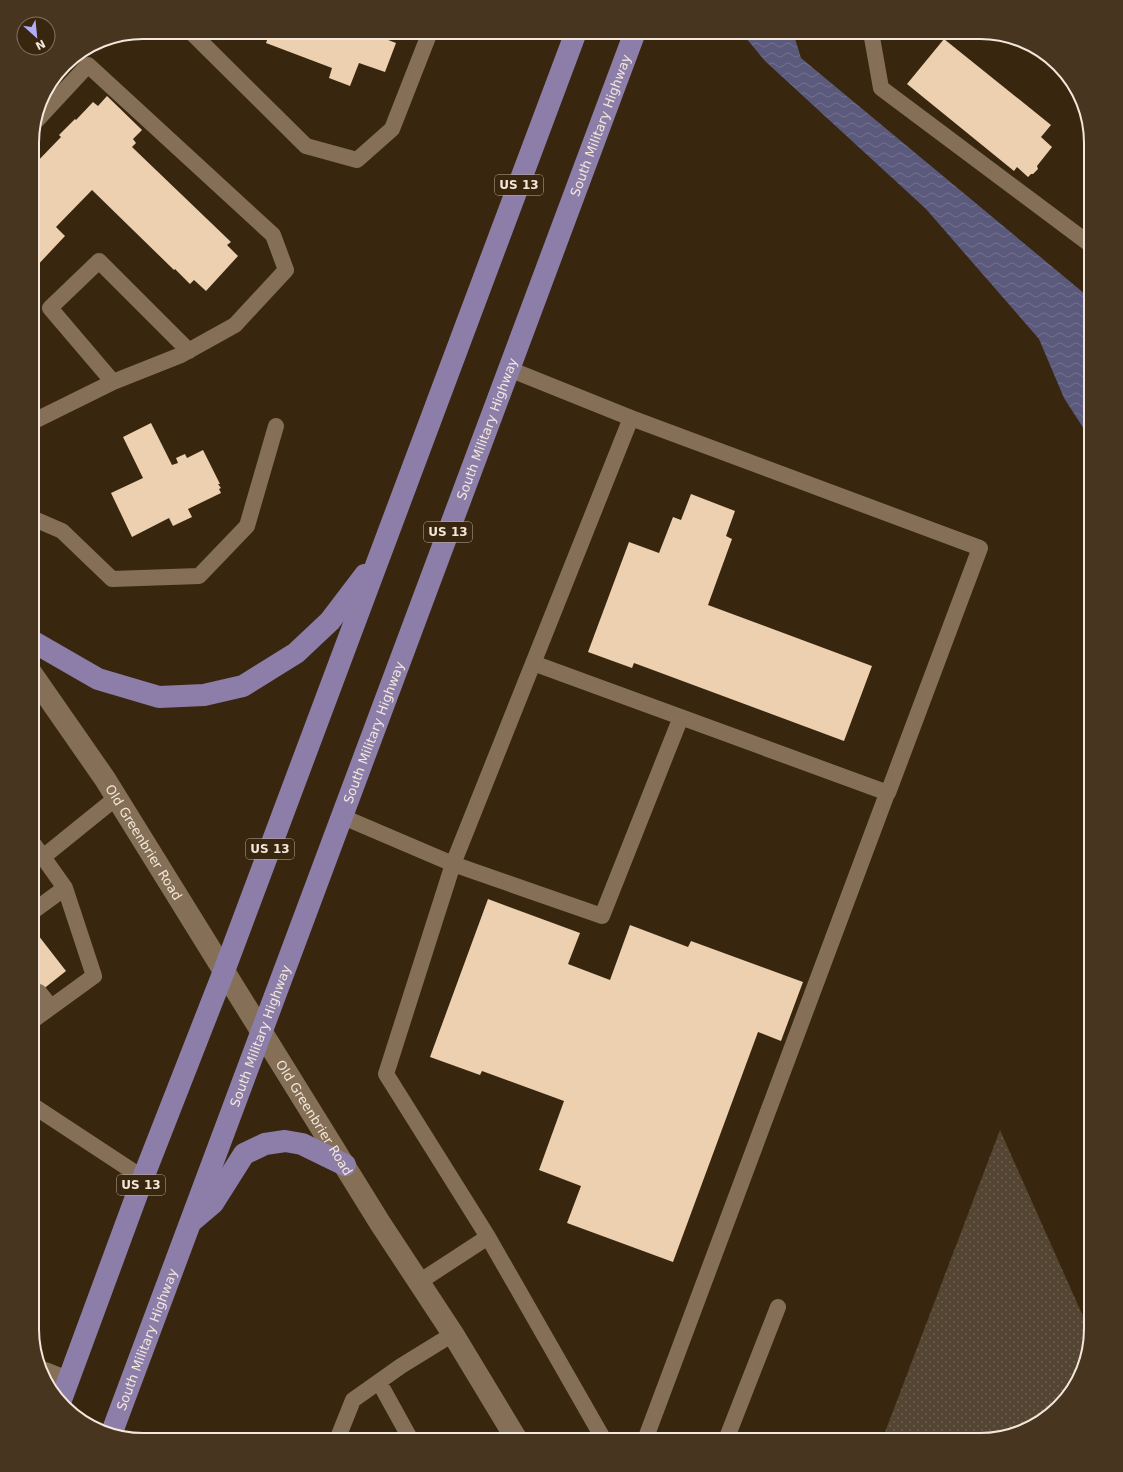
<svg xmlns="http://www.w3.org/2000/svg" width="1123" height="1472" viewBox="0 0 1123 1472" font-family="'DejaVu Sans',sans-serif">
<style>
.grass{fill:url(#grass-dots)}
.water{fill:url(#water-waves)}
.building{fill:#ecd0af}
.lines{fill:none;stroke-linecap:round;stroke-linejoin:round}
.service{stroke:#857057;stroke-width:16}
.tertiary{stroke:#857057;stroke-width:22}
.primary{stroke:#8c7ea9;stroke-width:22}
.labels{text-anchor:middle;stroke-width:4;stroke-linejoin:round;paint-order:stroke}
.shield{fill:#38260f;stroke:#bbad9d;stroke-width:1}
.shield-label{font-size:12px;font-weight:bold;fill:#f3e7da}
.street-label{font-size:13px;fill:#f3e7da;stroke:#38260f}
.rim{fill:none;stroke:#f3e7da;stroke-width:2}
</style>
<defs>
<pattern id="grass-dots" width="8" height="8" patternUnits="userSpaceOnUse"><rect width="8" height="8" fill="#544432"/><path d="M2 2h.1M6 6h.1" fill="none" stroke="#6d5f4f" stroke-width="1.8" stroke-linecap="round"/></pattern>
<pattern id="water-waves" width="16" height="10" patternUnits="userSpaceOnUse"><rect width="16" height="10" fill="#5c5a7c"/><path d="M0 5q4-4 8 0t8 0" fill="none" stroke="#74728e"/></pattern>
</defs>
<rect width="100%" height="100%" fill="#38260f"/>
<!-- grass -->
<path class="grass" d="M 1000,1130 L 1090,1332 L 1076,1384 L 1041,1421 L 980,1440 L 882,1440 Z"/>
<!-- water -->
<path class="water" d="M 741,32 L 793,32 L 801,58 L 1091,299 L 1091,440 L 1064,398 L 1039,339 L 926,209 L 765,61 Z"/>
<!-- building -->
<path class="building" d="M 270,32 L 370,32 L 370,33 L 396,43 L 385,72 L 359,63 L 350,86 L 329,78 L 332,68 L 266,43 Z
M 944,39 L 1051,125 L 1041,137 L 1052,147 L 1037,166 L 1038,169 L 1033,174 L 1031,174 L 1028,177 L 1017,167 L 1014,171 L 907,84 Z
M 107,96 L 142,130 L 133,139 L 136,143 L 132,147 L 231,242 L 227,245 L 238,256 L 206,291 L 194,280 L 190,284 L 175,269 L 174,270 L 92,190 L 56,227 L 65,236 L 34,269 L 32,267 L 32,167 L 61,137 L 59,135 L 75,119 L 76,120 L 93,102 L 98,106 Z
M 151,423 L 172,465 L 178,463 L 176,458 L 185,454 L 187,458 L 203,450 L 220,484 L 218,484 L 221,488 L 219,489 L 221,493 L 188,509 L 192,517 L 173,526 L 169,518 L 132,537 L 111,493 L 143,478 L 123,437 Z
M 691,494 L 735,511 L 726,536 L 732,539 L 708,605 L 872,666 L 844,741 L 634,663 L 632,668 L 588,652 L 629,542 L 659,553 L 673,517 L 681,520 Z
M 488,899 L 580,933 L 568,964 L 610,980 L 630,925 L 688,947 L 691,941 L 803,982 L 781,1041 L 758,1032 L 673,1262 L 567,1223 L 581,1186 L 539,1170 L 564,1101 L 482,1071 L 480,1075 L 430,1057 Z
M 38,935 L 66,971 L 32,998 L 32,940 Z"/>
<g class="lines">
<!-- service -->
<path class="service" d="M 191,32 L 306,146 L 357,160 L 392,129 L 430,32
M 871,32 L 881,88 L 1091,245
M 113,382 L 50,308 L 99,261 L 189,351
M 32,422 L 113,382 L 181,355 L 235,325 L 286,270 L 273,235 L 88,65 L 37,120
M 32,518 L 62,531 L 112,579 L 199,576 L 247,526 L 276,426
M 533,663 L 888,793 L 980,548 L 631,418
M 343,817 L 453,864 L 631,418 L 509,369
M 32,842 L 43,857
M 32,912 L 65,888 L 43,857 L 116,798
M 39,992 L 51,1007
M 32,1021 L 94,976 L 65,888
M 32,1105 L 143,1178
M 488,1237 L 604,1440
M 419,1282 L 488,1237 L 386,1074 L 453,864 L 602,916 L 681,717
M 45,1370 L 68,1379
M 379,1382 L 411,1440
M 337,1440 L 353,1400 L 401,1366 L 453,1334
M 645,1440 L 888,791
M 726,1440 L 778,1307"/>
<!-- tertiary -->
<path class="tertiary" id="s1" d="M 32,674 L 105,779 L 380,1223 L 453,1334 L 517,1440"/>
<!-- primary -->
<g class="primary">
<path d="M 32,641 L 98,679 L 159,697 L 204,695 L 243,686 L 296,653 L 330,621 L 365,575"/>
<path d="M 193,1220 L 213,1203 L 244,1154 L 265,1144 L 285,1141 L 302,1144 L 345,1165"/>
<path d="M 61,1400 L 143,1178 L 224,971 L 576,32"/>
<path id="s2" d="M 112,1432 L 635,32"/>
</g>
</g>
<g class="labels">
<!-- shield labels -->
<g class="shield">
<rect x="495" y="175" width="48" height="20" rx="3"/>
<rect x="424" y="522" width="48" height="20" rx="3"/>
<rect x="246" y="839" width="48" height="20" rx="3"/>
<rect x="117" y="1175" width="48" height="20" rx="3"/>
</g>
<g class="shield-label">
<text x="519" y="189">US 13</text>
<text x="448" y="536">US 13</text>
<text x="270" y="853">US 13</text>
<text x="141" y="1189">US 13</text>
</g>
<!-- street labels -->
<g class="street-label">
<text dy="5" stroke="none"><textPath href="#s2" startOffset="1395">South Military Highway</textPath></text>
<text dy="5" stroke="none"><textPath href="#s2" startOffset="1071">South Military Highway</textPath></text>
<text dy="5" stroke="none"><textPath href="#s2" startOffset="747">South Military Highway</textPath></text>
<text dy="5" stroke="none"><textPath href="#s1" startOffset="202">Old Greenbrier Road</textPath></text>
<text dy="5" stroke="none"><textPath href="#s2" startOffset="423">South Military Highway</textPath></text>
<text dy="5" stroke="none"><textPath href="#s1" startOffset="526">Old Greenbrier Road</textPath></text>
<text dy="5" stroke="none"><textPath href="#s2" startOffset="99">South Military Highway</textPath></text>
</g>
</g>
<!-- crop -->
<path d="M0 0H1123V1472H0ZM143 39H980A104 104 0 0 1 1084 143V1329A104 104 0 0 1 980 1433H143A104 104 0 0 1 39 1329V143A104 104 0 0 1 143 39Z" fill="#47351f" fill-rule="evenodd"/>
<path class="rim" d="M143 39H980A104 104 0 0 1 1084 143V1329A104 104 0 0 1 980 1433H143A104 104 0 0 1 39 1329V143A104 104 0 0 1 143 39Z"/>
<!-- north arrow -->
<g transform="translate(36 36) rotate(153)"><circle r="19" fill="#38260f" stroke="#837360"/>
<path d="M0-3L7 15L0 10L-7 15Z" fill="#b3adf9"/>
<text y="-6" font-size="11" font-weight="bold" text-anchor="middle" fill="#f3e7da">N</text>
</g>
</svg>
